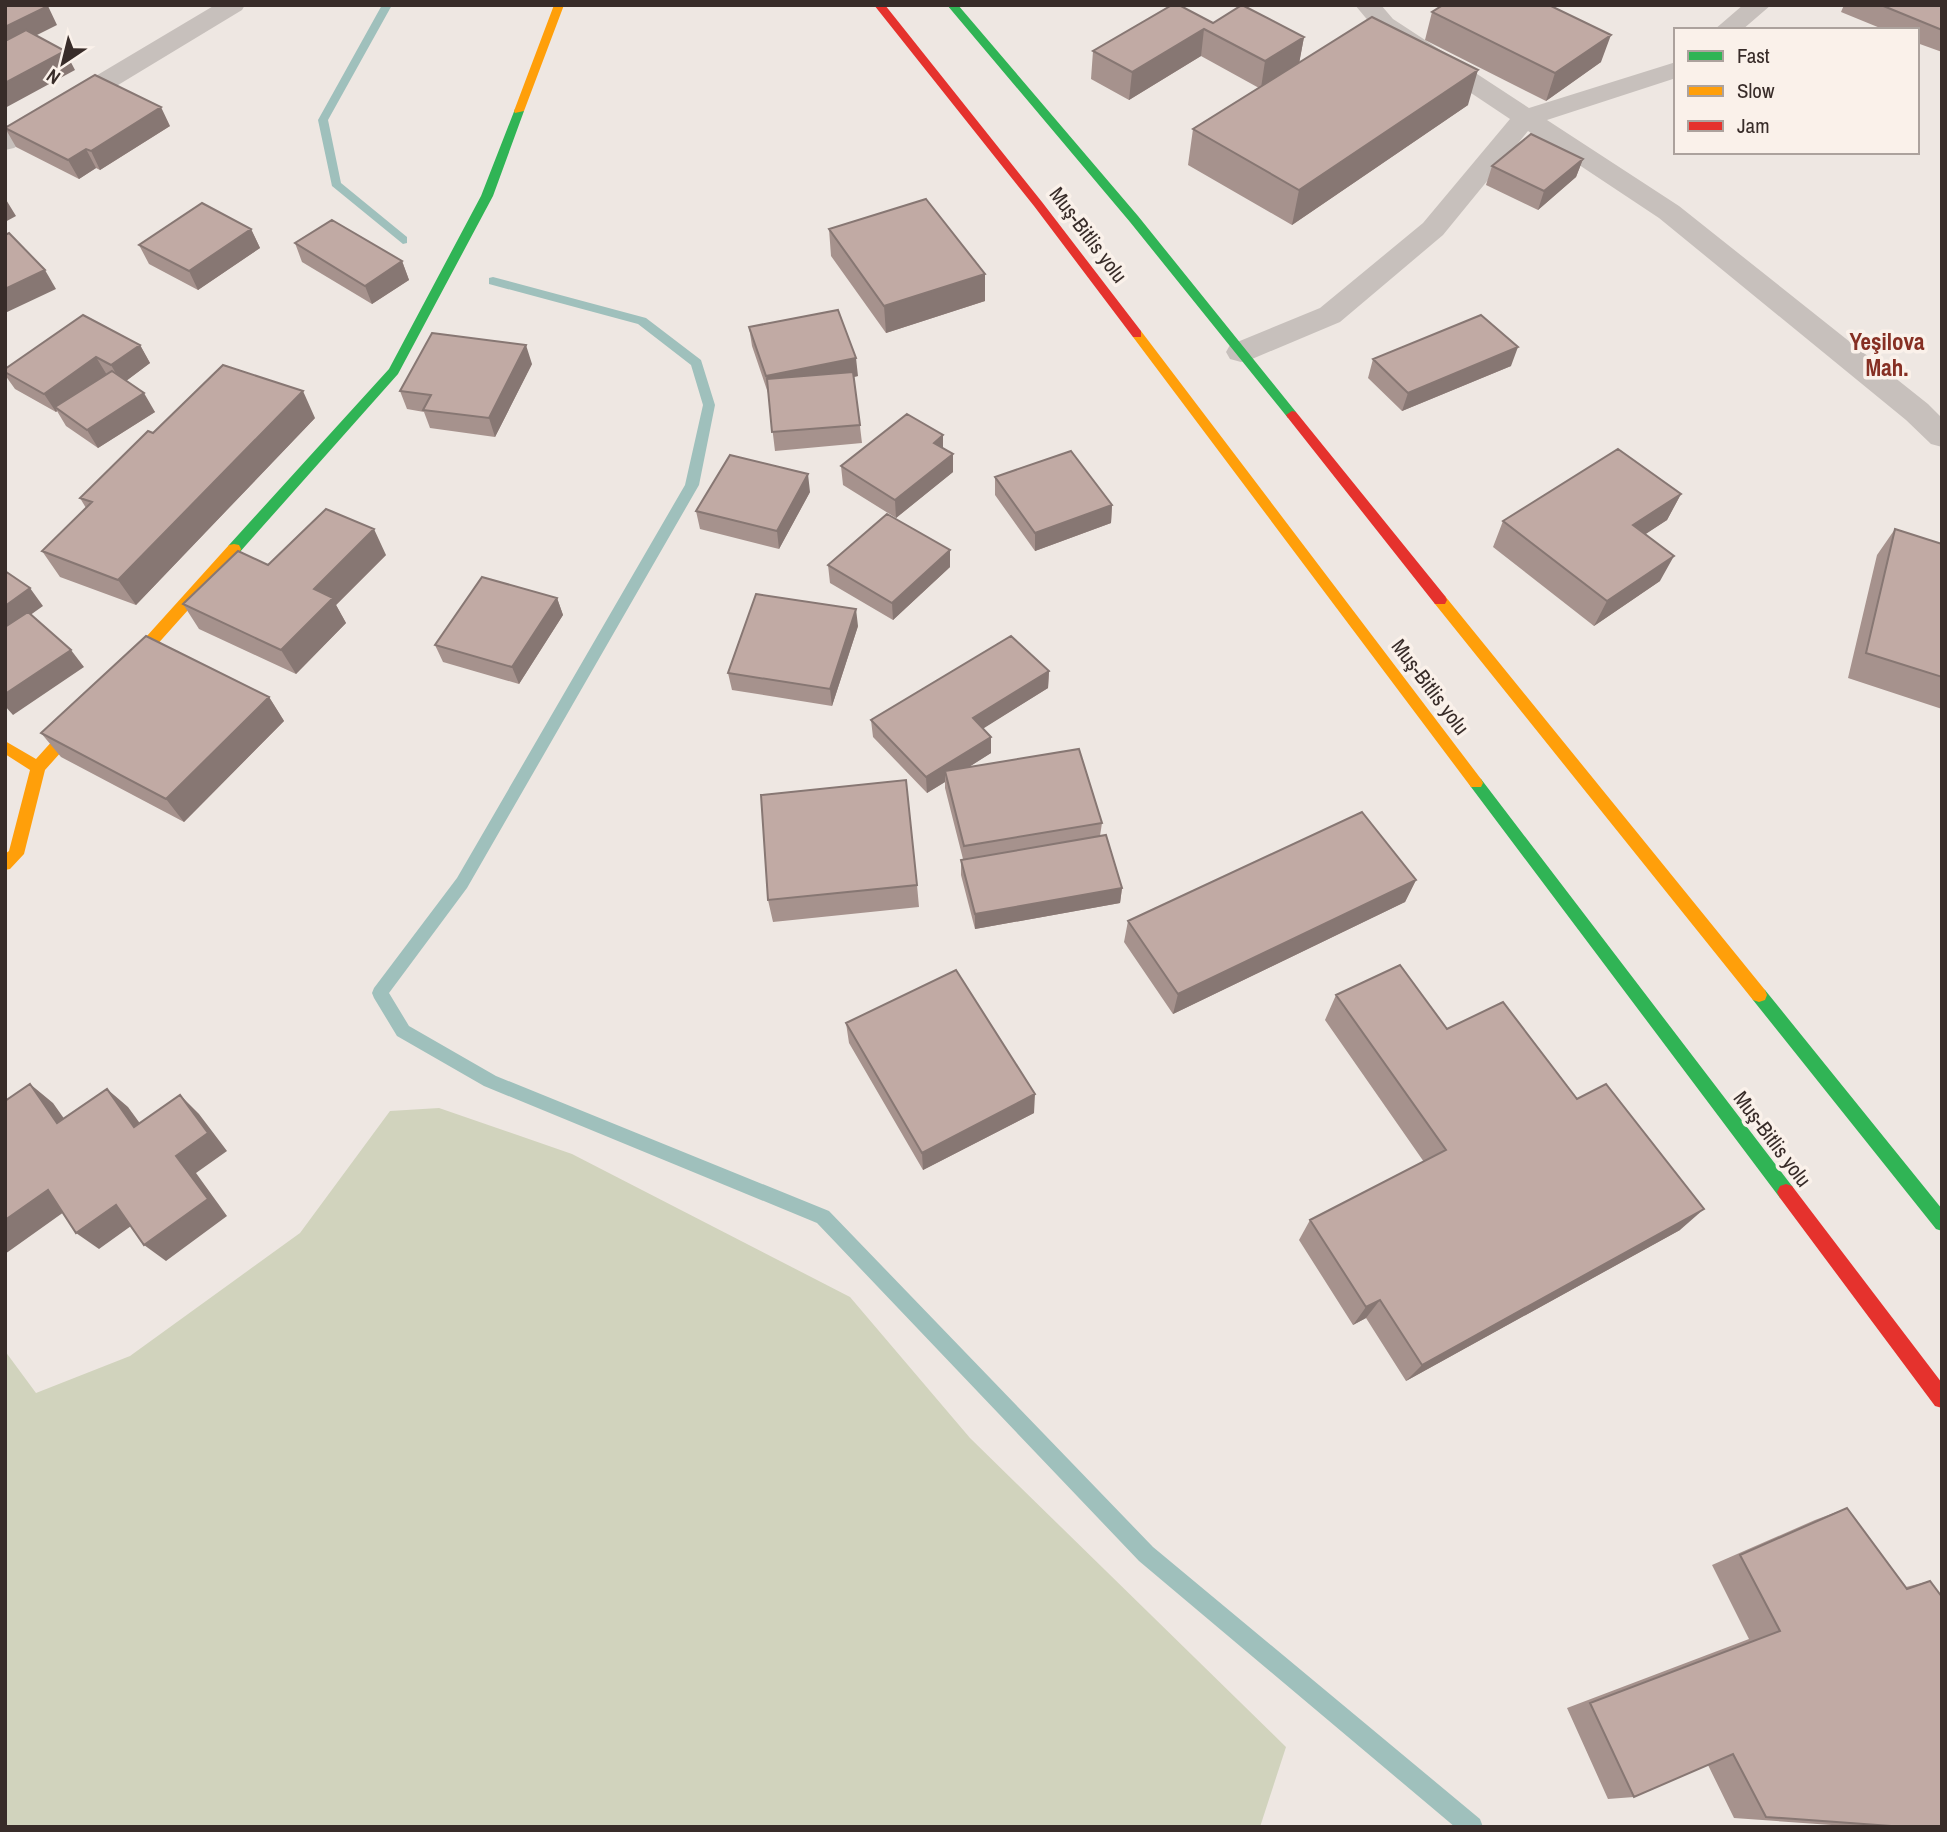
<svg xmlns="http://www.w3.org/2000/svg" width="1947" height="1832" viewBox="0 0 1947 1832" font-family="'Archivo Narrow',sans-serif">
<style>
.green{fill:#d1d3bd}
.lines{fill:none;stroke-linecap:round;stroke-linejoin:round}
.stream{fill:#9fc0bc;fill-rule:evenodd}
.street{fill:#c7c0bc;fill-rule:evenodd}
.fast{fill:#30b455;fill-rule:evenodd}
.slow{fill:#ff9f0a;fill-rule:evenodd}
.jam{fill:#e5322d;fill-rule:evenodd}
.wall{fill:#a6928d}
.shaded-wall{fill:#877773}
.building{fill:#c1aaa4;stroke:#877773;stroke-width:2}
.labels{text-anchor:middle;stroke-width:7;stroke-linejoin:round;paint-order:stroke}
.street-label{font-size:21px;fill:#382c29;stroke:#faf1ea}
.far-district-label{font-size:23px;font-weight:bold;fill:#862f23;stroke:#faf1ea}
</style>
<rect width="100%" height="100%" fill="#eee7e2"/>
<!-- green -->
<path class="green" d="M 439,1108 L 572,1154 L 850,1297 L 970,1438 L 1286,1747 L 1260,1827 L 5,1827 L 5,1351 L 36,1393 L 130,1356 L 300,1233 L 390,1111 Z"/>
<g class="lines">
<!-- stream -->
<path class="stream" d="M 382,5 L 392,5 L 328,120 L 341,183 L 407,237 L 407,243 L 403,244 L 332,186 L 318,120 Z
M 493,277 L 646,318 L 701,360 L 715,405 L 699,485 L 467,888 L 389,993 L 409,1026 L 496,1076 L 829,1211 L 1153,1547 L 1480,1819 L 1483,1827 L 1455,1827 L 1139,1561 L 817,1223 L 484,1086 L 397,1036 L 374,998 L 372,993 L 374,988 L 457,878 L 685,485 L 703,405 L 691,365 L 638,324 L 489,284 L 489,278 Z"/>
<!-- street -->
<path class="street" d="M 215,5 L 245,5 L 242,10 L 14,148 L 5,150 L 5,130 Z
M 1355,5 L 1381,5 L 1393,19 L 1529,108 L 1676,62 L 1676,78 L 1547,120 L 1679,206 L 1928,404 L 1942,418 L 1942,447 L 1931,444 L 1906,420 L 1659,218 L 1528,131 L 1443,235 L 1340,322 L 1252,359 L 1241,362 L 1230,359 L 1226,352 L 1230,345 L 1320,308 L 1423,223 L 1510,119 L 1375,29 Z
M 1743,5 L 1771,5 L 1742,30 L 1714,30 Z"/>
<!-- fast -->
<path class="fast" d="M 947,5 L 958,5 L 1138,216 L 1296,412 L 1296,418 L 1288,418 L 1130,222 Z
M 515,109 L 524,111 L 493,196 L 398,374 L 239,553 L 229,553 L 227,549 L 229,545 L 389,369 L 481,196 Z
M 1476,777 L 1481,779 L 1792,1186 L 1795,1192 L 1792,1198 L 1786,1200 L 1780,1198 L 1471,787 L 1469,783 Z
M 1759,988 L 1765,990 L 1942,1209 L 1942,1231 L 1936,1229 L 1753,1000 L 1751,995 L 1753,990 Z"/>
<!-- slow -->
<path class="slow" d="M 554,5 L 564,5 L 524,111 L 515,113 L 514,111 Z
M 1137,330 L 1141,331 L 1481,779 L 1483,783 L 1481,787 L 1471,787 L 1133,337 L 1133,331 Z
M 234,544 L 239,545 L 241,549 L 239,553 L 45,770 L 24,854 L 10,869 L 5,870 L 5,854 L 9,851 L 30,770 L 5,754 L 5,741 L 36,759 L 229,545 Z
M 1440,595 L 1445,596 L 1765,990 L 1767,995 L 1765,1000 L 1759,1002 L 1753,1000 L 1435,604 L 1433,600 L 1435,596 Z"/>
<!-- jam -->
<path class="jam" d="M 874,5 L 885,5 L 1042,202 L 1141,331 L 1141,337 L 1133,337 L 1034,206 Z
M 1292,411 L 1296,412 L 1445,596 L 1447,600 L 1445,604 L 1435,604 L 1288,418 L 1286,415 Z
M 1786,1184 L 1792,1186 L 1942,1383 L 1942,1408 L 1935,1406 L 1780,1198 L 1777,1192 L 1780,1186 Z"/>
</g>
<!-- wall -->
<path class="wall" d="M 1844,5 L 1942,5 L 1942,52 L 1917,43 L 1917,30 L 1885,30 L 1841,12 Z
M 1432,12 L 1601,62 L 1546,101 L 1425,40 Z
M 1213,23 L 1304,37 L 1299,63 L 1468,105 L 1292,225 L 1188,165 L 1193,129 L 1259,88 L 1201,56 L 1129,100 L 1091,79 L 1093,51 Z
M 170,126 L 100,170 L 96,168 L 79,179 L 16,147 L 5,128 Z
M 1583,159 L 1576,177 L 1538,210 L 1486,185 L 1492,166 Z
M 251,229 L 260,248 L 198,290 L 149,264 L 139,245 Z
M 829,229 L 985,274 L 985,301 L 886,333 L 831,256 Z
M 295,243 L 402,261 L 409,280 L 372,304 L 302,262 Z
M 749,327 L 858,376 L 854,377 L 862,443 L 775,451 L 768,393 L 752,346 Z
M 140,345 L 150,363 L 126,381 L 155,412 L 98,448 L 66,426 L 57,411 L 56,412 L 15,389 L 5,375 L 5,369 Z
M 1373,359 L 1511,366 L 1402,411 L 1368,378 Z
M 532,364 L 495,437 L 430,428 L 424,412 L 407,409 L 400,391 Z
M 315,418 L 136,605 L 60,577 L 42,551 L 86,508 L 80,498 L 153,433 Z
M 953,454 L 953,472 L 896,518 L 843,485 L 841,466 Z
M 995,477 L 1112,505 L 1111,523 L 1035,551 L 995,495 Z
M 810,492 L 779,549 L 700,529 L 696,511 Z
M 1681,494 L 1667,520 L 1645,534 L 1660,581 L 1594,626 L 1493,547 L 1503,521 Z
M 1895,529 L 1942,544 L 1942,709 L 1848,678 L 1877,555 Z
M 950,550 L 950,567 L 893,620 L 830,583 L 828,565 Z
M 386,555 L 336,605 L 346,623 L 296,674 L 199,629 L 183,604 L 268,565 Z
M 557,598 L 563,615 L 519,684 L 443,662 L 435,645 Z
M 858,626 L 832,706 L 732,690 L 728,673 Z
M 1049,671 L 1048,688 L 983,728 L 991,737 L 991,753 L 967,768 L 1102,823 L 1100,836 L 1122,888 L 1120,903 L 975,929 L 961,875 L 961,860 L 963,859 L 945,788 L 945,782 L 927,793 L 873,737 L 871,720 Z
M 269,697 L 284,721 L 184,822 L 61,757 L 41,733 Z
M 1416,880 L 1405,902 L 1173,1014 L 1124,942 L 1128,921 Z
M 917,885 L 919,907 L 773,922 L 768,900 Z
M 1336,995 L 1447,1029 L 1577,1099 L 1680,1230 L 1406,1381 L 1366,1318 L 1353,1325 L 1299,1240 L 1310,1220 L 1424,1162 L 1325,1020 Z
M 846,1023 L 1034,1113 L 923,1170 L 849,1043 Z
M 1847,1508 L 1906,1587 L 1930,1581 L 1942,1827 L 1860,1827 L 1734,1818 L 1708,1765 L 1634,1797 L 1608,1799 L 1567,1708 L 1749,1639 L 1712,1565 L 1815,1520 Z"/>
<!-- shaded-wall -->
<path class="shaded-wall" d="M 48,6 L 57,25 L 5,51 L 5,27 Z
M 1204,29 L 1201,56 L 1129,100 L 1132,72 Z
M 1611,35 L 1601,62 L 1546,101 L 1555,73 Z
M 1304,37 L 1299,64 L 1261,88 L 1265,61 Z
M 65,51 L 75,70 L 5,108 L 5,83 Z
M 1478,70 L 1468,105 L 1292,225 L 1299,190 Z
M 161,107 L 170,126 L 100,170 L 91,151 Z
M 86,149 L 96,168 L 79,179 L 68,160 Z
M 1583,159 L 1576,177 L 1538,210 L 1544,191 Z
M 5,198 L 16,216 L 5,222 Z
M 251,229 L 260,248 L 198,290 L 189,271 Z
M 402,261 L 409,280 L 372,304 L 365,286 Z
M 45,270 L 56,289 L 5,313 L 5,289 Z
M 985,274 L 985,301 L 886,333 L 884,306 Z
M 140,345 L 150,363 L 122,384 L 111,365 Z
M 526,345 L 532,364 L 495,437 L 489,418 Z
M 1518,347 L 1511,366 L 1402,411 L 1408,393 Z
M 96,357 L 107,375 L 55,407 L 57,411 L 56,412 L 44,394 Z
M 856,358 L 858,376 L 769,394 L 766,376 Z
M 303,391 L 315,418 L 136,605 L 118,580 Z
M 144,393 L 155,412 L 98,448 L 87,430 Z
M 943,435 L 943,454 L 934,443 Z
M 953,454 L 953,472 L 896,518 L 895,500 Z
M 808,474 L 810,492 L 779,549 L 777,531 Z
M 1681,494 L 1667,520 L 1620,551 L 1633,525 Z
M 1112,505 L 1111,523 L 1035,551 L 1035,533 Z
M 374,529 L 386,555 L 336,605 L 346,623 L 296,674 L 281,650 L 314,589 Z
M 950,550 L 950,567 L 893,620 L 892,603 Z
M 1674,556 L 1660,581 L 1594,626 L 1607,601 Z
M 30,588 L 43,606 L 5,633 L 5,606 Z
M 557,598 L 563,615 L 519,684 L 512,667 Z
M 856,609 L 858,626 L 832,706 L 830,689 Z
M 71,650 L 84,667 L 13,715 L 5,706 L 5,694 Z
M 1049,671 L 1048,688 L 973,735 L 973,718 Z
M 269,697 L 284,721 L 184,822 L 166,799 Z
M 991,737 L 991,753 L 947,781 L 945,771 L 945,782 L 927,793 L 926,777 Z
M 1416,880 L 1405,902 L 1173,1014 L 1178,994 Z
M 1122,888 L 1120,903 L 975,929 L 975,914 Z
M 30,1084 L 53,1103 L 80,1141 L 57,1123 Z
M 107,1089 L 128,1107 L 155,1144 L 134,1127 Z
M 1035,1094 L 1034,1113 L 923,1170 L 922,1153 Z
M 180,1095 L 199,1114 L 227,1151 L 196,1173 L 227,1216 L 166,1261 L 144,1245 Z
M 48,1190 L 71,1207 L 5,1254 L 5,1220 Z
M 116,1205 L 138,1221 L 99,1249 L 76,1233 Z
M 1704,1209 L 1680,1230 L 1406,1381 L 1422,1365 Z
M 1380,1300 L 1366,1318 L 1353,1325 L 1366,1307 Z"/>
<!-- building -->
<path class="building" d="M 5,5 L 46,5 L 48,6 L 5,27 Z
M 1172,5 L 1179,5 L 1213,23 L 1242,5 L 1304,37 L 1265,61 L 1204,29 L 1132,72 L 1093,51 Z
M 1443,5 L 1549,5 L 1611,35 L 1555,73 L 1432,12 Z
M 1881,5 L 1942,5 L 1942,30 Z
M 1372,17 L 1478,70 L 1299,190 L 1193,129 Z
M 26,30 L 65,51 L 5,83 L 5,41 Z
M 95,75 L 161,107 L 91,151 L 86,149 L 68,160 L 5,128 Z
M 1531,134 L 1583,159 L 1544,191 L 1492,166 Z
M 926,199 L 985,274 L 884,306 L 829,229 Z
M 202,203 L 251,229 L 189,271 L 139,245 Z
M 332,220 L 402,261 L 365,286 L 295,243 Z
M 9,233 L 45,270 L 5,289 L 5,235 Z
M 838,310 L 856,358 L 766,376 L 749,327 Z
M 83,315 L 140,345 L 111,365 L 96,357 L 44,394 L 5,372 L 5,369 Z
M 1481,315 L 1518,347 L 1408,393 L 1373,359 Z
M 432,333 L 526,345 L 489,418 L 423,410 L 431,395 L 400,391 Z
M 223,365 L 303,391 L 118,580 L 42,551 L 92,502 L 80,498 L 148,431 L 153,433 Z
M 112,371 L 144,393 L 87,430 L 55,407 Z
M 853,372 L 860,425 L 772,432 L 767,379 Z
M 907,414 L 943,435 L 934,443 L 953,454 L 895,500 L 841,466 Z
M 1618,449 L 1681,494 L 1633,525 L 1674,556 L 1607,601 L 1503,521 Z
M 1071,451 L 1112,505 L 1035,533 L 995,477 Z
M 730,455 L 808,474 L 777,531 L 696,511 Z
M 326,509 L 374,529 L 314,589 L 333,598 L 281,650 L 183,604 L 238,551 L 268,565 Z
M 887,514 L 950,550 L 892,603 L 828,565 Z
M 1895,529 L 1942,544 L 1942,677 L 1866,653 Z
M 5,571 L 30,588 L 5,606 Z
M 482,577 L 557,598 L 512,667 L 435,645 Z
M 756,594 L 856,609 L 830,689 L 728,673 Z
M 28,612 L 71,650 L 5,694 L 5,627 Z
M 146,636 L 269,697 L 166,799 L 41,733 Z
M 1011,636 L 1049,671 L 973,718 L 991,737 L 926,777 L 871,720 Z
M 1079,749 L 1102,823 L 964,846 L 945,771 Z
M 906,780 L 917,885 L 768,900 L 761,795 Z
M 1362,812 L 1416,880 L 1178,994 L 1128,921 Z
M 1106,835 L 1122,888 L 975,914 L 961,860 Z
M 1400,965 L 1447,1029 L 1503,1002 L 1577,1099 L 1606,1084 L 1704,1209 L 1422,1365 L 1380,1300 L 1366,1307 L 1310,1220 L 1446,1150 L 1336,995 Z
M 956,970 L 1035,1094 L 922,1153 L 846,1023 Z
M 30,1084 L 57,1123 L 107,1089 L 134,1127 L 180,1095 L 208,1133 L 176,1156 L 208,1199 L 144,1245 L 116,1205 L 76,1233 L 48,1190 L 5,1220 L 5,1101 Z
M 1847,1508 L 1907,1589 L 1930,1581 L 1942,1597 L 1942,1827 L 1905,1827 L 1766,1817 L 1733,1754 L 1634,1797 L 1590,1703 L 1780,1631 L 1740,1555 Z"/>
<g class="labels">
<!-- street labels -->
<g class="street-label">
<text transform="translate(1088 235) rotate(53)" y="7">Muş-Bitlis yolu</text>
<text transform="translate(1430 687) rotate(53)" y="7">Muş-Bitlis yolu</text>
<text transform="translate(1772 1139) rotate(53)" y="7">Muş-Bitlis yolu</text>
</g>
<!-- far-district labels -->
<g class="far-district-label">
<text x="1887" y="350">Yeşilova<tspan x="1887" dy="26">Mah.</tspan></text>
</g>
</g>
<!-- border -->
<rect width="1947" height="1832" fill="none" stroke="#382c29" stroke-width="14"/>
<!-- legend -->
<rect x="1674" y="28" width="245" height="126" fill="#faf1ea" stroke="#aca29d" stroke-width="2"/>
<rect x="1688" y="51" width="35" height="10" fill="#30b455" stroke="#aca29d" stroke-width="2"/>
<text x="1737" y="63" font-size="21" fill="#382c29">Fast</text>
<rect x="1688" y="86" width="35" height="10" fill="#ff9f0a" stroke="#aca29d" stroke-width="2"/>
<text x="1737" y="98" font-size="21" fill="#382c29">Slow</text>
<rect x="1688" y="121" width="35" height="10" fill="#e5322d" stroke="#aca29d" stroke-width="2"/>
<text x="1737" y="133" font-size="21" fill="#382c29">Jam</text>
<!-- north arrow -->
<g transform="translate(63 63) rotate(215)" stroke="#faf1ea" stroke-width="5" paint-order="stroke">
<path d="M0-5L12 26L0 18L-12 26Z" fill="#382c29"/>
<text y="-10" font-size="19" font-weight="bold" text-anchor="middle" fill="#382c29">N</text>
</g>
</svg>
